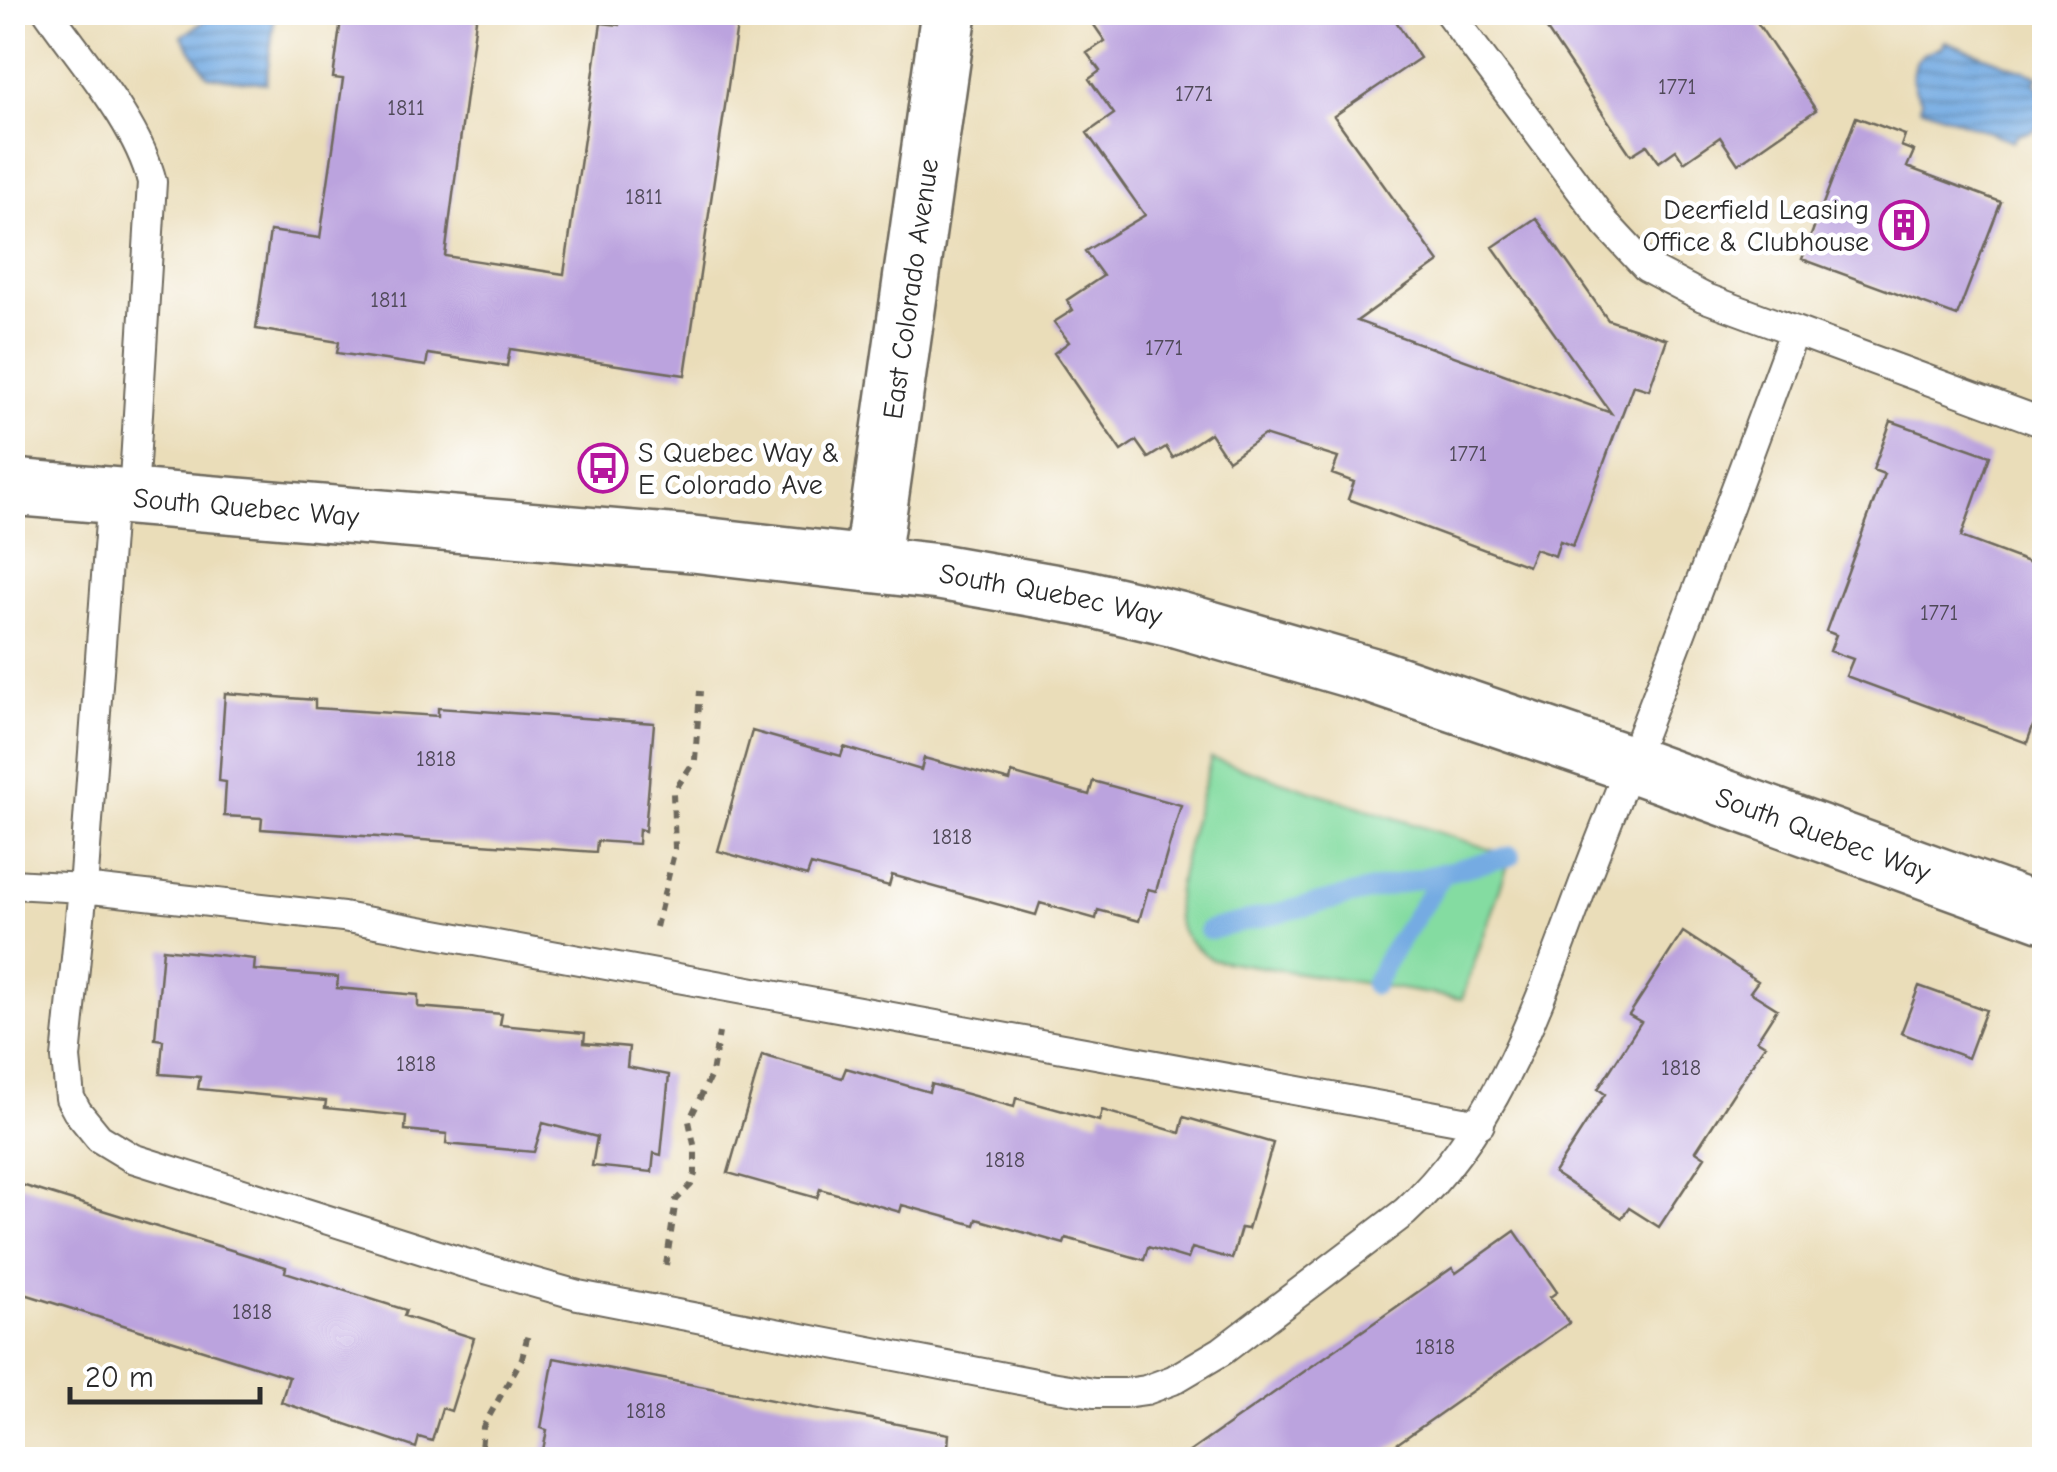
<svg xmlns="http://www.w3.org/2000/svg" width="2057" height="1472" viewBox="0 0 2057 1472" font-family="'Comic Neue',sans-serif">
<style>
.park{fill:#84dca1;stroke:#588466;stroke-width:2.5}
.water{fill:url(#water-rules);stroke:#506b86;stroke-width:2.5}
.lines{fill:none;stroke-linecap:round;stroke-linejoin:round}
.stream{stroke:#74abe2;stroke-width:20}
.building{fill:#bba3de}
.service-casing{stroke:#6e695d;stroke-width:32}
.minor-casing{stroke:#6e695d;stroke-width:60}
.tertiary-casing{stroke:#6e695d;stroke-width:60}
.path{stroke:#6e695d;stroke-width:6;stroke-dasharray:8 8;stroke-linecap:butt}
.service{stroke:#fff;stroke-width:28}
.minor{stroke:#fff;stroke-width:55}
.tertiary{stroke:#fff;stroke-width:55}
.labels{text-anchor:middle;stroke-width:9;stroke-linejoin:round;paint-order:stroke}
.number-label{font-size:22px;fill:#4f4958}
.poi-label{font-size:28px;fill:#2b2b2b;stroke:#fff;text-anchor:end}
.street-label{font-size:28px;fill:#2b2b2b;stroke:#fff}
</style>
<defs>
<pattern id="water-rules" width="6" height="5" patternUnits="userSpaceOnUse" patternTransform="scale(2.5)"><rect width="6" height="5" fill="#74abe2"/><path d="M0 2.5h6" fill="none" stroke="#5f8bb7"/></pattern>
</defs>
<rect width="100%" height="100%" fill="#fff"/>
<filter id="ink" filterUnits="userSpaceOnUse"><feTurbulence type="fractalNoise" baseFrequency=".01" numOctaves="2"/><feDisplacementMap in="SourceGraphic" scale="20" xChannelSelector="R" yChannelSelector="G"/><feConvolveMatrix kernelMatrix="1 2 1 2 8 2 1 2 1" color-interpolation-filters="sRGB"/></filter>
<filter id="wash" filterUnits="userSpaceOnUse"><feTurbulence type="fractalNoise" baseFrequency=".0048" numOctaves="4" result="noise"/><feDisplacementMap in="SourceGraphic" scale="40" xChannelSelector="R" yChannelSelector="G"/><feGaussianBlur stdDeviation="2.25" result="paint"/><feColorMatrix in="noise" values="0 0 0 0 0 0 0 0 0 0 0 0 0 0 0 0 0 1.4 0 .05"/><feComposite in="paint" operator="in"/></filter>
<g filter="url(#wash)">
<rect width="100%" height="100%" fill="#eaddb9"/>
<!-- park -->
<path class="park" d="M 1211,758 L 1511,856 L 1462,999 L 1211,959 C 1197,948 1180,937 1177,918 C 1172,884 1202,795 1211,758 Z"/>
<!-- water -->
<path class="water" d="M 217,13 L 275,13 L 266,83 L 208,76 L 182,36 Z
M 1945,41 L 2038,76 L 2035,83 L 2044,94 L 2043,123 L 2031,132 L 2016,135 L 2013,141 L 1920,107 L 1922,100 C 1904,78 1912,51 1942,48 Z"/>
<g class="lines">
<!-- stream -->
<path class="stream" d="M 1209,930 L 1511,856
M 1374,985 L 1387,959 L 1444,873"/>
</g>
<g id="blocks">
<!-- building -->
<path class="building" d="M 342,12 L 477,12 L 445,256 L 564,274 L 601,23 L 619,25 L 621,12 L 739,12 L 685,375 L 510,349 L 507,366 L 428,354 L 426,366 L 337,353 L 339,342 L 256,329 L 270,231 L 320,238 L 343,79 L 333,78 Z
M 1085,12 L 1390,12 L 1420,58 L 1334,116 L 1439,262 L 1357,321 L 1611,413 L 1493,247 L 1536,218 L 1608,320 L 1667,339 L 1649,390 L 1633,385 L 1573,546 L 1560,541 L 1555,556 L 1535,549 L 1528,566 L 1348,499 L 1354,482 L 1332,474 L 1338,458 L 1264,435 L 1228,460 L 1210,433 L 1173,458 L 1166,447 L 1148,458 L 1136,441 L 1121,451 L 1054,353 L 1069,342 L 1054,322 L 1073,310 L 1067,300 L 1103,276 L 1085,251 L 1145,215 L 1087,133 L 1114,114 L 1089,79 L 1100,71 L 1087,53 L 1105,41 Z
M 1535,12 L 1750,12 L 1816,110 L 1738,164 L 1720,137 L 1684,162 L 1676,150 L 1659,162 L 1647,145 L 1631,155 Z
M 1856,117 L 1905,135 L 1901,146 L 1914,151 L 1907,167 L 2001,202 L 1957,316 L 1802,259 Z
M 1891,421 L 1990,456 L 1961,537 L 2044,568 L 2044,730 L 2033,726 L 2027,743 L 1846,676 L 1853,659 L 1830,651 L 1836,635 L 1826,631 L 1884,474 L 1873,470 Z
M 225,693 L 315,700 L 315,708 L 438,716 L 438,708 L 654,723 L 645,831 L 639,829 L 638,844 L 597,841 L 596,852 L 261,829 L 262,818 L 224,816 L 226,782 L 219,781 Z
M 752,731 L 841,756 L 844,747 L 921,770 L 924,758 L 1010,781 L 1012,773 L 1089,795 L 1093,781 L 1181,805 L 1156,891 L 1148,889 L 1139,921 L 1098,910 L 1096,919 L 1040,903 L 1036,915 L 892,875 L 889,886 L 811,865 L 807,876 L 718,851 Z
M 1683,932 L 1758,981 L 1750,992 L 1777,1009 L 1757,1040 L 1765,1045 L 1696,1151 L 1705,1157 L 1659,1227 L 1629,1208 L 1622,1218 L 1554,1173 L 1605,1094 L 1598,1089 L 1641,1022 L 1629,1015 Z
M 163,949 L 255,959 L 254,970 L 338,977 L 337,988 L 418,995 L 418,1007 L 502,1014 L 500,1025 L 585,1033 L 584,1043 L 629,1047 L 627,1067 L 669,1075 L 661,1155 L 654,1153 L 652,1172 L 592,1166 L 597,1137 L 543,1123 L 534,1152 L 446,1144 L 447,1134 L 405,1130 L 406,1116 L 325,1108 L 326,1101 L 198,1089 L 200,1077 L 160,1074 L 163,1040 L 155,1039 Z
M 1919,986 L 1986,1010 L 1968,1058 L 1901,1033 Z
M 762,1055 L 842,1078 L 846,1068 L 929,1092 L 931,1084 L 1014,1107 L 1016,1098 L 1099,1121 L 1102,1110 L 1180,1133 L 1184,1117 L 1273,1143 L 1248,1229 L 1241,1228 L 1232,1259 L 1192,1248 L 1188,1259 L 1148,1247 L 1144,1260 L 1066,1238 L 1064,1244 L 977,1219 L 975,1225 L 902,1205 L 900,1212 L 820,1189 L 817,1198 L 728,1173 Z
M 12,1182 L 286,1267 L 285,1272 L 406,1310 L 404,1316 L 474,1338 L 451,1411 L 442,1408 L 432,1441 L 419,1437 L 416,1448 L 281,1402 L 289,1377 L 12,1290 Z
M 1515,1231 L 1557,1292 L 1550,1297 L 1569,1323 L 1374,1460 L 1178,1460 L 1452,1268 L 1456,1273 Z
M 554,1358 L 949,1434 L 947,1460 L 541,1460 L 547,1430 L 541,1428 Z"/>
</g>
</g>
<g filter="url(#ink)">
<use href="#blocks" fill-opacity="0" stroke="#6e695d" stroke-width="2.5"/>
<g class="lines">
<!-- service casing -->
<g class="service-casing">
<path id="service" d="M 48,12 C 83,62 138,124 152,182 L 133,497
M 1448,12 L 1606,224 L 1646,267 L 1703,297 L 2044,423
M 112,495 L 83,888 L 66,1058 L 70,1098 L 77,1111 L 99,1138 L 132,1158 L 461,1262 L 578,1295 L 1051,1386 L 1094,1393 L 1125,1393 L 1146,1390 L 1173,1380 L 1222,1351 L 1405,1212 C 1511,1115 1548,971 1600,841 C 1667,672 1731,503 1794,332
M 12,884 L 83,888 L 343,917 L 1480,1124"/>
</g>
<!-- minor casing -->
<g class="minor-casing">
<g id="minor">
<path id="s1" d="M 871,564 L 949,12"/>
</g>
</g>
<!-- tertiary casing -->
<g class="tertiary-casing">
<g id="tertiary">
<path id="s2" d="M 12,487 L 693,544 L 939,572 L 1081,597 L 1179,620 L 1373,676 L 1631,764 L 2044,914"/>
</g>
</g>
<!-- path -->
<path class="path" d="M 656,927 L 675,849 L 673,793 L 695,760 L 700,691
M 666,1265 L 676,1200 L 691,1185 L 695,1174 L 695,1149 L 689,1121 L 712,1073 L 719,1033
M 475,1460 L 481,1450 L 483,1427 L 522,1358 L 529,1330"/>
<!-- service -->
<use href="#service" class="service"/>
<!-- minor -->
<use href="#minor" class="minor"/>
<!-- tertiary -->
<use href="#tertiary" class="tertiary"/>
</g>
</g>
<!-- icons -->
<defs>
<g id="building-ring" transform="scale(2.5)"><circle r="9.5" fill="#fff" stroke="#b5179e" stroke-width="1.5"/><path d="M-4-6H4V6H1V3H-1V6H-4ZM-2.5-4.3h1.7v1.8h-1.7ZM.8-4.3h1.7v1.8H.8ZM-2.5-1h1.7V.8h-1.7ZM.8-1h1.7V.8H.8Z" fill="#b5179e"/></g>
<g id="bus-ring" transform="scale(2.5)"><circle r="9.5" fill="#fff" stroke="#b5179e" stroke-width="1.5"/><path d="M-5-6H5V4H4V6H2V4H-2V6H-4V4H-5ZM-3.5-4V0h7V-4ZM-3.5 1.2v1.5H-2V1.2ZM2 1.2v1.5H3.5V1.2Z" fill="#b5179e"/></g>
</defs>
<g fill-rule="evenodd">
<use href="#building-ring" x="1904" y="225"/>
<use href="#bus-ring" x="603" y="468"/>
</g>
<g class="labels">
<!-- number labels -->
<g class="number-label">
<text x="1677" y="94">1771</text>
<text x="1194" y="101">1771</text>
<text x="406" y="115">1811</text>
<text x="644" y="204">1811</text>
<text x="389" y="307">1811</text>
<text x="1164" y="355">1771</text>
<text x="1468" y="461">1771</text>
<text x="1939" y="620">1771</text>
<text x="436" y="766">1818</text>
<text x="952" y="844">1818</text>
<text x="416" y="1071">1818</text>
<text x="1681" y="1075">1818</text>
<text x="1005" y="1167">1818</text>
<text x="252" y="1319">1818</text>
<text x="1435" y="1354">1818</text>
<text x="646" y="1418">1818</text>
</g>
<!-- poi labels -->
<g class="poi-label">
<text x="1869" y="219">Deerfield Leasing<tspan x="1869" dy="32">Office &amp; Clubhouse</tspan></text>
<text x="638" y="462" text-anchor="start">S Quebec Way &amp;<tspan x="638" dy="32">E Colorado Ave</tspan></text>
</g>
<!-- street labels -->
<g class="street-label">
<text dy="10" stroke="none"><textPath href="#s1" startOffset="278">East Colorado Avenue</textPath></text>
<text dy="10" stroke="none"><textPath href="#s2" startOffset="235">South Quebec Way</textPath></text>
<text dy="10" stroke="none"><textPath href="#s2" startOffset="1045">South Quebec Way</textPath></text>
<text dy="10" stroke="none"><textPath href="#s2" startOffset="1855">South Quebec Way</textPath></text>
</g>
</g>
<!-- margin -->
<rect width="2057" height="1472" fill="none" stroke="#fff" stroke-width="50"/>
<!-- scale -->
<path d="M70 1387v15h190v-15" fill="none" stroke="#2b2b2b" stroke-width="5"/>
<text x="85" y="1387" font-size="30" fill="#2b2b2b" stroke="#ffffff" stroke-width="8" paint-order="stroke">20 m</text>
</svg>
